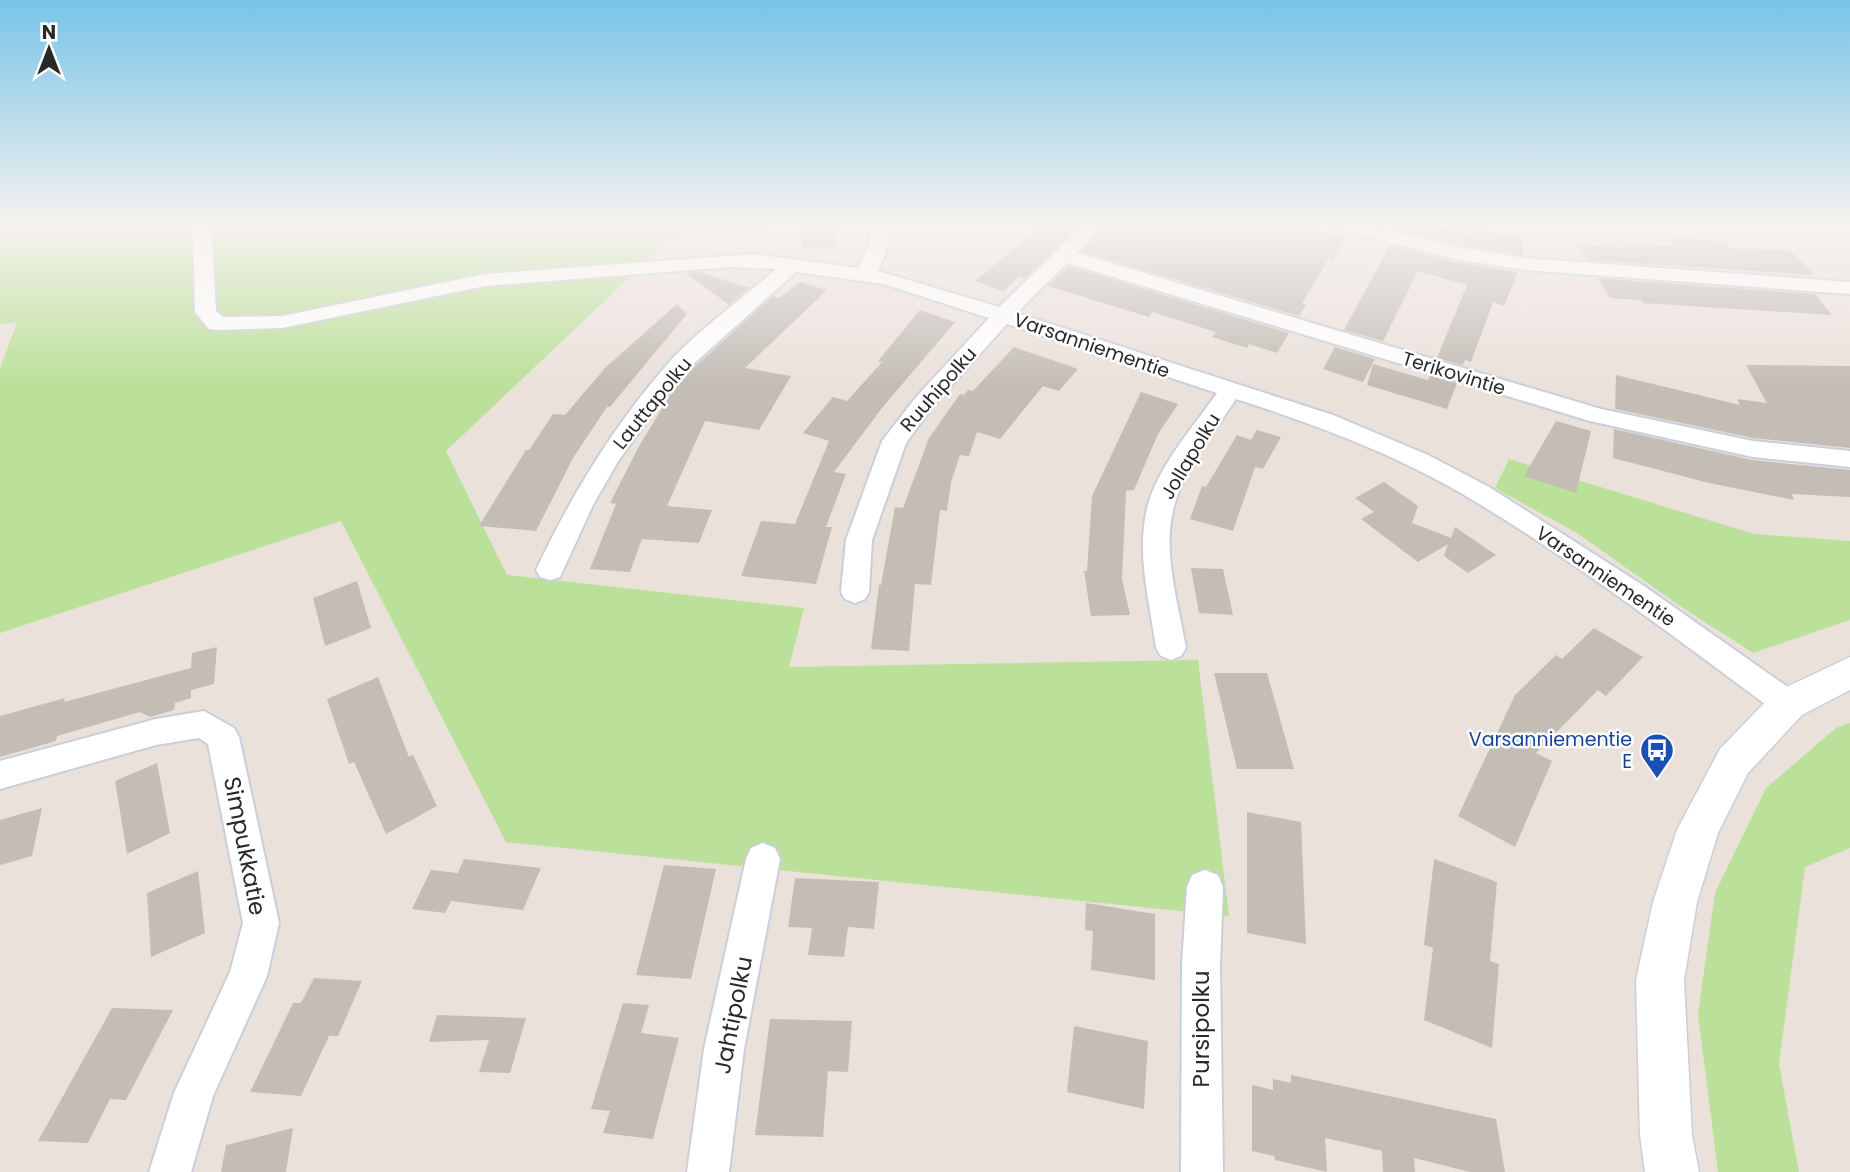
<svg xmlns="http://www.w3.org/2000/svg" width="1850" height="1172" viewBox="0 0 1850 1172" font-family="Poppins,sans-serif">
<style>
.green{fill:#bbe099}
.building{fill:#c3bdb6}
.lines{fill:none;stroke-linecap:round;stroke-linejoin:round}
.minor-casing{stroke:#c9cfda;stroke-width:4}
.tertiary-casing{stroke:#c9cfda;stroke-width:3}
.minor{fill:#fff;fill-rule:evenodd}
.tertiary{fill:#fff;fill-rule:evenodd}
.labels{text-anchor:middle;stroke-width:5;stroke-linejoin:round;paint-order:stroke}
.street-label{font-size:19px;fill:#292929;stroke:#fff}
.transit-label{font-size:19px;fill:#164399;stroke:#fff;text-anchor:end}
.near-street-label{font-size:23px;fill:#292929;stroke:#fff}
</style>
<rect width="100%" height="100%" fill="#ebe1db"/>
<!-- green -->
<path class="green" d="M 0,222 L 764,222 L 763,233 L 670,239 L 446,451 L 507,575 L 804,608 L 789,667 L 1198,660 L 1229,916 L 506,842 L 341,521 L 0,633 L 0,369 L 17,322 L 0,324 Z
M 1509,459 L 1754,534 L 1850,541 L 1850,620 L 1753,653 L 1680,606 L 1577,533 L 1495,488 Z
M 1850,723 L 1850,848 L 1805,867 L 1779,1064 L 1799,1172 L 1718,1172 L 1698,1014 L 1715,893 L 1766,788 L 1836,728 Z"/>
<!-- building -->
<path class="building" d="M 802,222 L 829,222 L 834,231 L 835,247 L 802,248 Z
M 1046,222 L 1084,222 L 1025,278 L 1019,277 L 1003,291 L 975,281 Z
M 1109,222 L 1281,222 L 1346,238 L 1333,260 L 1329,258 L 1302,303 L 1306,305 L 1299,316 L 1082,252 Z
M 1403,222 L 1421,222 L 1469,234 L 1469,229 L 1517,235 L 1523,241 L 1523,255 L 1457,244 L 1398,230 Z
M 1668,237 L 1724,241 L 1730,248 L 1791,251 L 1814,275 L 1587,260 L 1578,245 L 1624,248 L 1621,244 L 1675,247 Z
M 1390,245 L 1455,262 L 1518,272 L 1504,306 L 1493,302 L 1471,362 L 1465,360 L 1463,365 L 1437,358 L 1467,285 L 1418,271 L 1383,341 L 1344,330 Z
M 1068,266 L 1289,333 L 1277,353 L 1249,344 L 1247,348 L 1212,337 L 1216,332 L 1152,312 L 1149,317 L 1048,286 Z
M 699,272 L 749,288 L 726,307 L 728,304 L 686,273 Z
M 1598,278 L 1815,294 L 1832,315 L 1643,303 L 1641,300 L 1610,298 Z
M 800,282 L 827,290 L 745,368 L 791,376 L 759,430 L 705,421 L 667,506 L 712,510 L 699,543 L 642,539 L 630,572 L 590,569 L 616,504 L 610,503 L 639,446 L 671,394 L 691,370 L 773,296 L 779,298 Z
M 677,304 L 687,314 L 610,407 L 607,407 L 573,458 L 536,531 L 479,526 L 526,450 L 529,450 L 553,414 L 565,415 L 606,367 Z
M 920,310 L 955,322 L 882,408 L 834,472 L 846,474 L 826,527 L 832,527 L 816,584 L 741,576 L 761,521 L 795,524 L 829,441 L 803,433 L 833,397 L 847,401 L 882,362 L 878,361 Z
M 1014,347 L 1078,369 L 1059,391 L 1043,386 L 1000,439 L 977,432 L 969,456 L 960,455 L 951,482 L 947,511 L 940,510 L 931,585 L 915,584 L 909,651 L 871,649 L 879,585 L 881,585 L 895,507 L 903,508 L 929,438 L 960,394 L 964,395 L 968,390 L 973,391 Z
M 1335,347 L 1375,359 L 1363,382 L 1323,369 Z
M 1373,364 L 1428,380 L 1430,375 L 1457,383 L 1447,409 L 1367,385 Z
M 1746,365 L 1850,366 L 1850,448 L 1753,438 L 1615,409 L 1616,375 L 1740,405 L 1737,399 L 1767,403 Z
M 1141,392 L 1178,404 L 1158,434 L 1134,490 L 1126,491 L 1122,579 L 1130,615 L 1091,616 L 1084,571 L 1087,571 L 1092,496 Z
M 1556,421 L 1591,431 L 1576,493 L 1524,476 Z
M 1614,429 L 1752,460 L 1850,470 L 1850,497 L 1792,494 L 1794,500 L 1709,483 L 1613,458 Z
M 1257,430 L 1281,437 L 1263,469 L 1255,467 L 1233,531 L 1190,519 L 1202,486 L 1206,487 L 1237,435 L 1251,440 Z
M 1384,482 L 1418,506 L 1412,523 L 1451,538 L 1455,527 L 1496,555 L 1468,573 L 1444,556 L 1448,544 L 1418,562 L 1361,519 L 1374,512 L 1355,498 Z
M 1191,568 L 1223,569 L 1233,615 L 1199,613 Z
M 357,581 L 371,628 L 325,646 L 313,598 Z
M 1594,628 L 1643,657 L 1606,696 L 1598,690 L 1536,753 L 1552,761 L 1515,847 L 1458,816 L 1515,695 L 1556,655 L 1562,659 Z
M 217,647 L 214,684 L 191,690 L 191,698 L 175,703 L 174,710 L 150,717 L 140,712 L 57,736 L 56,741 L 0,757 L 0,716 L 65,698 L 64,702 L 191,668 L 192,653 Z
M 1214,673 L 1267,673 L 1294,769 L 1237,769 Z
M 378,677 L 409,757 L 413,755 L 437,806 L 386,834 L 354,762 L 349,764 L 327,699 Z
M 157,763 L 170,833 L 127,854 L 115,781 Z
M 42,808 L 32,856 L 0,865 L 0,820 Z
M 1247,812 L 1301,822 L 1306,944 L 1247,933 Z
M 464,859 L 541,868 L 523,910 L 451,901 L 445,913 L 412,909 L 431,870 L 458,873 Z
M 1434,859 L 1497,882 L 1490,961 L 1499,964 L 1492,1048 L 1424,1020 L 1433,948 L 1424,945 Z
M 664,865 L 716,869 L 691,979 L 636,975 Z
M 198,871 L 205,933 L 151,957 L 147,893 Z
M 795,878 L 879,882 L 874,929 L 848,927 L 844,957 L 808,955 L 812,928 L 788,927 Z
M 1086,903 L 1155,914 L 1155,980 L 1091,970 L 1093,931 L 1085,930 Z
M 314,978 L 362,981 L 338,1036 L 329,1036 L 301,1096 L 250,1092 L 293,1003 L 301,1003 Z
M 623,1003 L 649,1005 L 641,1033 L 679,1038 L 653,1139 L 603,1133 L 610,1111 L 591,1109 Z
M 112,1008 L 173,1010 L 126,1100 L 110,1099 L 88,1143 L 38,1141 Z
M 437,1015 L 526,1018 L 510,1073 L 479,1072 L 489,1040 L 429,1042 Z
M 770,1019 L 852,1021 L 848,1072 L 828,1071 L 823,1137 L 755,1135 Z
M 1074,1026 L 1148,1041 L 1144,1109 L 1067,1092 Z
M 1291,1075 L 1496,1119 L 1505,1172 L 1470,1172 L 1414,1158 L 1415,1172 L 1383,1172 L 1382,1151 L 1325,1138 L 1327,1172 L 1275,1160 L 1274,1156 L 1252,1151 L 1252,1085 L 1273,1090 L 1273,1079 L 1291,1083 Z
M 293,1128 L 286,1172 L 221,1172 L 226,1145 Z"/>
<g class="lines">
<!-- minor casing -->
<g class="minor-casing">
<path id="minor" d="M 193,222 L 211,222 L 216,311 L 223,317 L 282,316 L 485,274 L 753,254 L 859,268 L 869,244 L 871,222 L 889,222 L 889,244 L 878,271 L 999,307 L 1087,222 L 1106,222 L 1077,253 L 1601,409 L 1753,441 L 1850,451 L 1850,467 L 1753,457 L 1590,421 L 1067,263 L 1017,313 L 1333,415 L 1428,455 L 1489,487 L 1644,586 L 1799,695 L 1803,704 L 1799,713 L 1788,717 L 1777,713 C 1677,639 1578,563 1471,499 C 1398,455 1317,425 1236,399 C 1215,431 1188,463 1176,500 C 1160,547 1178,601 1186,648 L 1181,656 L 1171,660 L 1161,656 L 1156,648 C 1150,604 1137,558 1146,513 C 1155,469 1192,429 1217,393 L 1007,324 L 933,406 L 906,443 L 872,540 L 869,592 L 865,599 L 855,603 L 845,599 L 841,592 L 846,540 L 882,441 L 917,396 L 989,318 L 884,284 L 796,272 L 689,368 L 651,415 L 617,463 L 593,505 L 560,577 L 550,580 L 540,577 L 536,570 C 573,492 614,425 671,360 C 700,329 743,298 776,269 L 731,267 L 485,286 L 282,328 L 217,330 L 209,329 L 195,312 Z
M 1322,222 L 1352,222 L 1456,247 L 1525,258 L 1850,282 L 1850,294 L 1525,270 L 1456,259 L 1324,226 Z
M 204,711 L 234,728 L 239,737 L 279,923 L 267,976 L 213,1096 L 191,1172 L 149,1172 L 174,1093 L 230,972 L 243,923 L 208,744 L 199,738 L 156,745 L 0,789 L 0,761 L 156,719 Z
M 763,843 L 775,848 L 780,859 L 744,1049 L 729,1172 L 687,1172 L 704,1049 L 746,859 L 751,848 Z
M 1205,870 L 1218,875 L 1223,887 L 1220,965 L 1223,1172 L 1181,1172 L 1182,965 L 1187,887 L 1192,875 Z"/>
</g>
<!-- tertiary casing -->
<g class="tertiary-casing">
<path id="tertiary" d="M 1850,657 L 1850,690 L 1802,715 L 1748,773 L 1718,833 L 1697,902 L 1684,980 L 1692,1135 L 1699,1172 L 1645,1172 L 1640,1135 L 1636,980 L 1653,902 L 1677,830 L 1720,749 L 1774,693 Z"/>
</g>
<!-- minor -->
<use href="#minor" class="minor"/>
<!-- tertiary -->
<use href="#tertiary" class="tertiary"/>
</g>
<!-- sky -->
<linearGradient id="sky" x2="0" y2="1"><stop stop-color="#78c4e9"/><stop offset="0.58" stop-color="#f6f2ef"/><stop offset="1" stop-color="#f6f2ef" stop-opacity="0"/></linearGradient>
<rect width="1850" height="386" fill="url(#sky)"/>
<!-- icons -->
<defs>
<g id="bus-pin" transform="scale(1.75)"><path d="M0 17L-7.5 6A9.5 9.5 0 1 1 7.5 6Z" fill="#1a4fb4" stroke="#fff"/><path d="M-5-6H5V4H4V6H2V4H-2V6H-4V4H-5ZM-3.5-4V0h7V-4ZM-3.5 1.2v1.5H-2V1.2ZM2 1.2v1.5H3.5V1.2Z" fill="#fff"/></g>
</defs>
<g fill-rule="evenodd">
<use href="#bus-pin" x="1657" y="750"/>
</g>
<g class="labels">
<!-- street labels -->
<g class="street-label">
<text transform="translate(1092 345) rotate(19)" y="7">Varsanniementie</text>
<text transform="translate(1454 373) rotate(17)" y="7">Terikovintie</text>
<text transform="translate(938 389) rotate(-49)" y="7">Ruuhipolku</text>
<text transform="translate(652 403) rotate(-51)" y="7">Lauttapolku</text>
<text transform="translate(1190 456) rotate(-59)" y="7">Jollapolku</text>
<text transform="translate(1606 576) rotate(34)" y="7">Varsanniementie</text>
</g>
<!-- transit labels -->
<g class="transit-label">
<text x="1632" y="746">Varsanniementie<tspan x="1632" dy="22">E</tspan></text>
</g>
<!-- near-street labels -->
<g class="near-street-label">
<text transform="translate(245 846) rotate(79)" y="8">Simpukkatie</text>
<text transform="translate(733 1015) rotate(-79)" y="8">Jahtipolku</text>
<text transform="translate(1201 1029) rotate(-90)" y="8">Pursipolku</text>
</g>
</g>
<!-- north arrow -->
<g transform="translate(49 49)" stroke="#ffffff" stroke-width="5" paint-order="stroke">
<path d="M0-5L12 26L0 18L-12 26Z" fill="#292929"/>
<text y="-10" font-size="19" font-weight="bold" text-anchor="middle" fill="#292929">N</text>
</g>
</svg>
